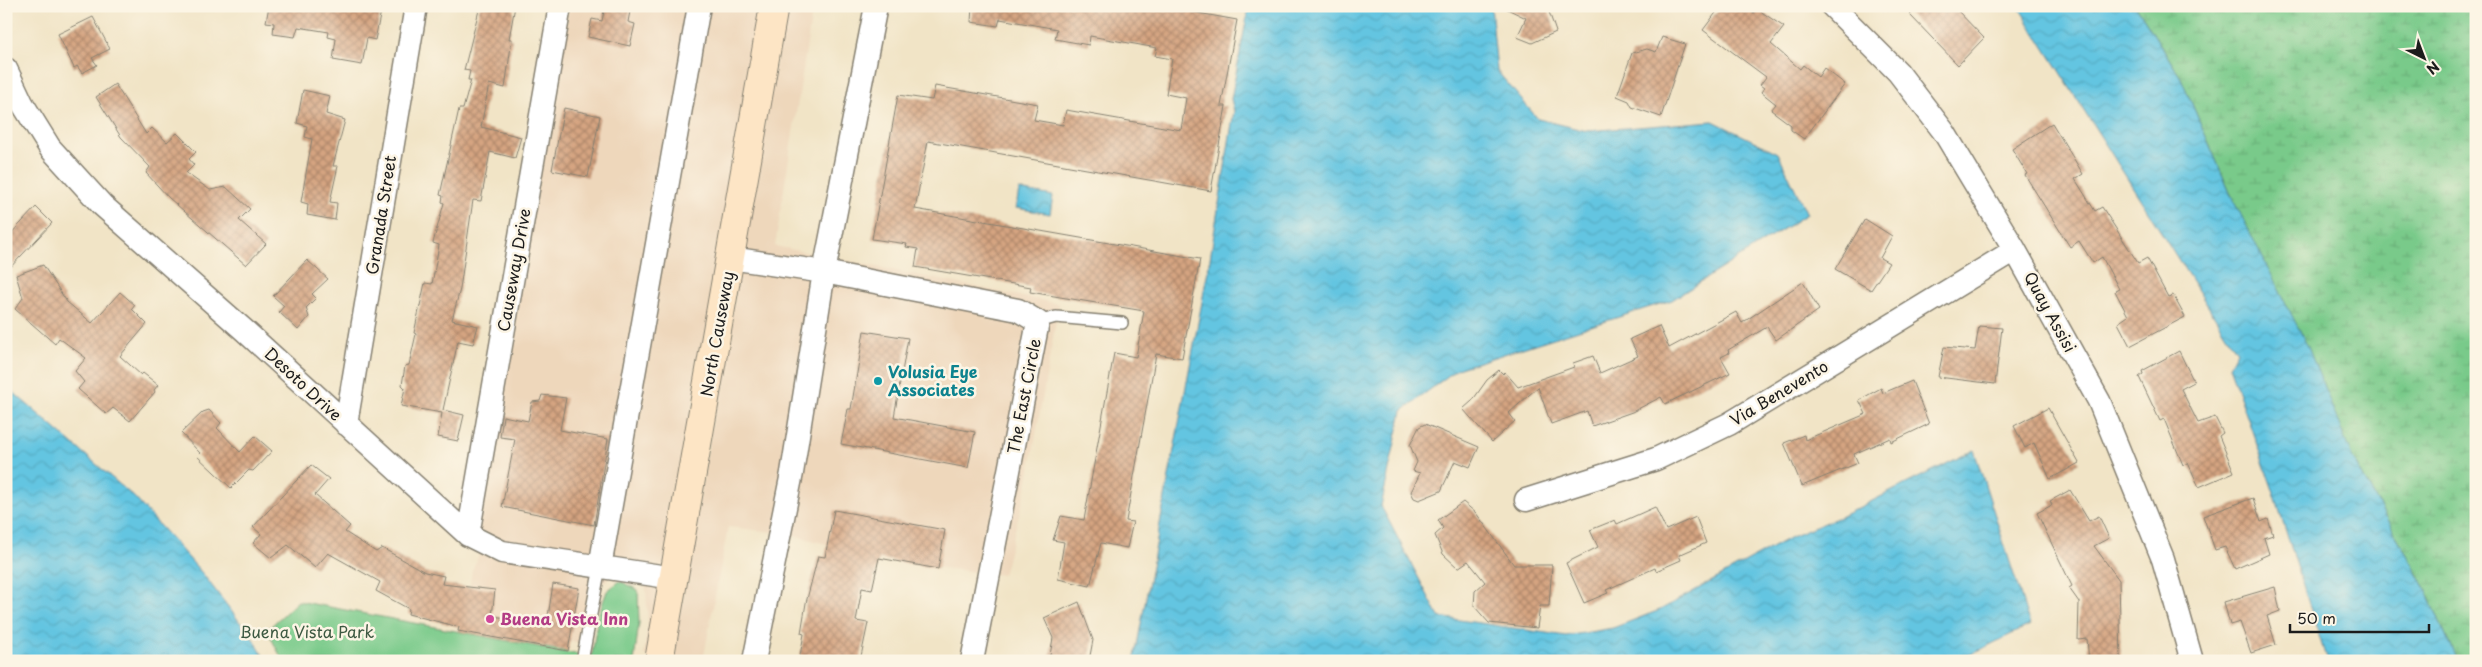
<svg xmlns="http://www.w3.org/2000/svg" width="2482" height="667" viewBox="0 0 2482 667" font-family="'Playpen Sans',sans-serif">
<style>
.built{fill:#eed7bb}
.wetland{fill:url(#wetland-marsh);stroke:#4a7353}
.park{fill:#79ca8a;stroke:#4a7353}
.water{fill:url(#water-waves);stroke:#40707e}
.building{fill:url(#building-cross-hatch)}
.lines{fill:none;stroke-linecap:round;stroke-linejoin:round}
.service-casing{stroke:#868071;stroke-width:14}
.minor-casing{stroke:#868071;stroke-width:25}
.secondary-casing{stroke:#868071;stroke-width:30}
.service{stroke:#fff;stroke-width:11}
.minor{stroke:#fff;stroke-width:22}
.secondary{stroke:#fde5c5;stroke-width:28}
.culture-dot{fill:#0f9aa8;stroke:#fcf5e5;stroke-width:2}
.hotel-dot{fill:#d1479c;stroke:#fcf5e5;stroke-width:2}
.labels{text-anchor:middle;stroke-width:5;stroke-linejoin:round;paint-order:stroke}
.street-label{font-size:16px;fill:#1c1c1c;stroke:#fcf5e5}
.culture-label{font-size:16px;font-weight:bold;fill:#0d838f;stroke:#fcf5e5;text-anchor:start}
.hotel-label{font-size:16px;font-weight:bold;fill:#b23c85;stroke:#fcf5e5;text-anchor:start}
.park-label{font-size:16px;fill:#3d5942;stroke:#fcf5e5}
</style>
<defs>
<pattern id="wetland-marsh" width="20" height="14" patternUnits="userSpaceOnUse" patternTransform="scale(1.25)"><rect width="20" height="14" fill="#79ca8a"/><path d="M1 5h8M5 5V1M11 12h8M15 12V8" fill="none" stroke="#68ad76"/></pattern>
<pattern id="water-waves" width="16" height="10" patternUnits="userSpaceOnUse" patternTransform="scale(1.25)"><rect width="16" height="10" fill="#63c5e1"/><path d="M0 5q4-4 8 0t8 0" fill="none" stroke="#55a9c0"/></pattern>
<pattern id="building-cross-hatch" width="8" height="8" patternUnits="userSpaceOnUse" patternTransform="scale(1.25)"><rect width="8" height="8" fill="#d5a481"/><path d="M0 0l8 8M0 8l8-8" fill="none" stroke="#ac8569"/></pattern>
</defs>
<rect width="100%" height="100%" fill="#fcf5e5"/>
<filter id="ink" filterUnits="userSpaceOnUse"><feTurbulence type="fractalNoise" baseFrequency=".02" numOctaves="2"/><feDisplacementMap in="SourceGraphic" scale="10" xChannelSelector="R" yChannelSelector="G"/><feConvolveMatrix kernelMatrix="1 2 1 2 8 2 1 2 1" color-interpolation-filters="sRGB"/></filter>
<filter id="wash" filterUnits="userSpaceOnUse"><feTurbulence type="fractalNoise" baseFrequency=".0096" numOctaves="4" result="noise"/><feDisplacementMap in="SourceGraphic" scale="20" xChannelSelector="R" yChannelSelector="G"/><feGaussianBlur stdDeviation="1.12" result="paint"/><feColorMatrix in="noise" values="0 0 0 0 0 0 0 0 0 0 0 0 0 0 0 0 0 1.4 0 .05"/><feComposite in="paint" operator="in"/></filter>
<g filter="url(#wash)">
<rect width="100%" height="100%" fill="#f1e4c6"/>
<!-- built -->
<path class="built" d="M 569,6 L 764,6 L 649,656 L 644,655 L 648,623 L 646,589 L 641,583 L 615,574 L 601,584 L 585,644 L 464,622 L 472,571 L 485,541 L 478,530 Z
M 785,6 L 813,6 L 775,246 L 1059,304 L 1027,485 L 1003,575 L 884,561 L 791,534 L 728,527 L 703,661 L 671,661 Z"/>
<!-- wetland -->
<path class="wetland" d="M 2136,6 L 2476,6 L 2476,661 L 2457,661 L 2425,587 L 2352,457 L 2230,193 L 2181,78 Z"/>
<!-- park -->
<path class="park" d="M 620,581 L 638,590 L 639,623 L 634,661 L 283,661 L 267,630 L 298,601 L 582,655 L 592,654 L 598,616 L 607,591 Z"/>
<!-- water -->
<path class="water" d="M 1249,6 L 1491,6 L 1497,71 L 1538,119 L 1587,131 L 1713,121 L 1778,153 L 1807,214 L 1672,300 L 1457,369 L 1402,411 L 1381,506 L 1439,617 L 1566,636 L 1613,628 L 1660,610 L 1791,537 L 1842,516 L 1974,450 L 2030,625 L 1957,661 L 1134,661 L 1209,265 L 1234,111 L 1231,99 Z
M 2018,6 L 2136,6 L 2181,78 L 2230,193 L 2308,347 L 2352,457 L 2425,587 L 2457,661 L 2327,661 L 2273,490 L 2229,366 L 2237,352 Z
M 1019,190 L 1053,196 L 1050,214 L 1016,208 Z
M 6,386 L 134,497 L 202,573 L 256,643 L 266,661 L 6,661 Z"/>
<g id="blocks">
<!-- building -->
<path class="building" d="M 269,6 L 382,6 L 375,40 L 367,38 L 362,65 L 333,60 L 336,39 L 328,37 L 329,32 L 298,27 L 295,37 L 273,34 L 274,23 L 266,22 Z
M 480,6 L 515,6 L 509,39 L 512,39 L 505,88 L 489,84 L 481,127 L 521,137 L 515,158 L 490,152 L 481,201 L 473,200 L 460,289 L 452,320 L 478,326 L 473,344 L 458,341 L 443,410 L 464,415 L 458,441 L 438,437 L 442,413 L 401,406 L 405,388 L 402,385 L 405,366 L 409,365 L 416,334 L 414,333 L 425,283 L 432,284 L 439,245 L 433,243 L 444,203 L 442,202 L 443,196 L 440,195 L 459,109 L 463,109 L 471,80 L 468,80 L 470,71 L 464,70 Z
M 605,6 L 631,6 L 628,22 L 635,24 L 630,46 L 588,37 L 592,19 L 602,21 Z
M 972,6 L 1159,6 L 1237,20 L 1221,106 L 1226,106 L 1211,191 L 928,141 L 915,209 L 1200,259 L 1182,358 L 1156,354 L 1126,521 L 1133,522 L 1127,548 L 1101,543 L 1090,586 L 1058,579 L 1064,542 L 1053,540 L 1061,516 L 1084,520 L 1114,353 L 1136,357 L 1144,311 L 1030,292 L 1031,287 L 915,267 L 918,249 L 906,247 L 907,244 L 872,239 L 898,95 L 932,100 L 935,86 L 1038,104 L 1034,120 L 1063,125 L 1066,110 L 1181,130 L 1186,98 L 1166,94 L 1172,59 L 1155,56 L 1157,48 L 1090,36 L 1089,45 L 1055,39 L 1057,29 L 1000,19 L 998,26 L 971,22 Z
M 1501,6 L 1547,6 L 1556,32 L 1532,43 L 1517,37 L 1526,18 Z
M 1721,6 L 1743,6 L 1753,13 L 1757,9 L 1784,27 L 1771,44 L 1800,69 L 1803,65 L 1818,77 L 1824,68 L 1845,84 L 1804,139 L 1791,130 L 1791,125 L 1771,110 L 1776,104 L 1761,92 L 1764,88 L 1760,85 L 1766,77 L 1703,30 Z
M 1917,6 L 1953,6 L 1984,38 L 1958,65 L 1909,14 Z
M 93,17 L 110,49 L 92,58 L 97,65 L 82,73 L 77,66 L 74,68 L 58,34 Z
M 1662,37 L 1685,44 L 1661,117 L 1632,107 L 1629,101 L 1617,96 L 1632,53 L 1647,49 L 1656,52 Z
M 115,84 L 146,134 L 152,128 L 167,142 L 177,133 L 196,152 L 189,159 L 194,165 L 186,173 L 210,190 L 226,187 L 250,209 L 239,220 L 266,244 L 246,265 L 169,198 L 146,173 L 150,167 L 121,137 L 96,97 Z
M 303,90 L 330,96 L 326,114 L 345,120 L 333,166 L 338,166 L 330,202 L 337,203 L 335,220 L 307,215 L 308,204 L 301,202 L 312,139 L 305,137 L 307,126 L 297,123 Z
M 564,108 L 600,116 L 588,177 L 552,170 Z
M 2052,123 L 2083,174 L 2075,179 L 2095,211 L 2102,207 L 2138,263 L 2147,258 L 2168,297 L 2173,295 L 2185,317 L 2130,346 L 2118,323 L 2128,316 L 2115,291 L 2119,289 L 2102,257 L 2093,263 L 2079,241 L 2070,247 L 2025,175 L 2027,174 L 2012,149 Z
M 36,207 L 52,223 L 6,272 L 6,239 Z
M 1865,219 L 1892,236 L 1880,258 L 1889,263 L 1871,290 L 1835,269 Z
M 307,260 L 328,279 L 312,294 L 316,298 L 306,308 L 309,317 L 298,330 L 279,312 L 284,306 L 273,296 Z
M 43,265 L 67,302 L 92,323 L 120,292 L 135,305 L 132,309 L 147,324 L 120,356 L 141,375 L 143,373 L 158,385 L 154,390 L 155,392 L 130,421 L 113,408 L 106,414 L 78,389 L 84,382 L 75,371 L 86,358 L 59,338 L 55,344 L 15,309 L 23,298 L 16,275 Z
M 1803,282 L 1819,310 L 1776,340 L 1767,327 L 1728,350 L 1729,353 L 1721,357 L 1730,373 L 1665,404 L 1661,397 L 1632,412 L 1592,426 L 1587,411 L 1551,424 L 1538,387 L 1509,413 L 1515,421 L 1492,442 L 1463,409 L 1472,401 L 1487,380 L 1499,370 L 1503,374 L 1505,372 L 1518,387 L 1574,367 L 1573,363 L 1593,356 L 1600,373 L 1638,356 L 1630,339 L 1659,326 L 1669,348 L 1736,312 L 1742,323 Z
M 1979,326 L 2002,328 L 1995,384 L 1938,377 L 1944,347 L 1975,350 Z
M 864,331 L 908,338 L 894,417 L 975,432 L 968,468 L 841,444 L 848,409 L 851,409 Z
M 2179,351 L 2194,382 L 2181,389 L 2198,423 L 2215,417 L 2223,433 L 2219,436 L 2234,472 L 2199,487 L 2188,463 L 2183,465 L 2164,419 L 2160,421 L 2139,377 L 2143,374 L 2142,371 Z
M 1912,381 L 1929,424 L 1891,442 L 1890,438 L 1854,454 L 1858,463 L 1802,486 L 1784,443 L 1804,435 L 1805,440 L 1866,414 L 1859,400 L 1881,388 L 1883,393 Z
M 542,395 L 566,398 L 560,430 L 608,439 L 594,525 L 502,507 L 515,439 L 500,437 L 503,416 L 528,421 L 532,402 L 540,401 Z
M 2048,408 L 2079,463 L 2050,479 L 2034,443 L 2025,448 L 2014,426 Z
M 209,410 L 221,423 L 217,428 L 240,452 L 255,436 L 272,451 L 253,471 L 249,470 L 231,488 L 197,456 L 200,453 L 181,433 L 203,412 Z
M 1425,424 L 1479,447 L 1470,467 L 1455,461 L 1441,491 L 1419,500 L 1414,498 L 1411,492 L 1420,473 L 1413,471 L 1417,462 L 1410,445 L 1419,427 Z
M 311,465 L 329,479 L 315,495 L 350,526 L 345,532 L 376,552 L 382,548 L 425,572 L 444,576 L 442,584 L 495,590 L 492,616 L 547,623 L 553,584 L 579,588 L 568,651 L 458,631 L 459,627 L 408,614 L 409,609 L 376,591 L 380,582 L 328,553 L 315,568 L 288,545 L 271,558 L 253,543 L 261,534 L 253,527 Z
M 2070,490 L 2089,521 L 2099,516 L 2109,538 L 2094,546 L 2119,580 L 2121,661 L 2089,661 L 2087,639 L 2078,640 L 2079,602 L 2069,588 L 2072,586 L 2037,513 L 2052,505 L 2050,501 Z
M 2253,498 L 2261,522 L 2268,519 L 2273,535 L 2264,538 L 2269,554 L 2235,569 L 2225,547 L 2215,550 L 2203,516 Z
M 1463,502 L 1476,513 L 1514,565 L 1552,565 L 1549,606 L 1540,606 L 1537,628 L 1489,623 L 1474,606 L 1475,591 L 1485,582 L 1468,561 L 1458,568 L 1443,554 L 1435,535 L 1443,528 L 1438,520 Z
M 1655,507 L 1666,530 L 1696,517 L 1706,543 L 1679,555 L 1681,560 L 1656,571 L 1655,568 L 1606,590 L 1608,593 L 1584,603 L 1566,563 L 1598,547 L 1590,530 L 1615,520 L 1617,524 Z
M 834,510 L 945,530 L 938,569 L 879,558 L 872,590 L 862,588 L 856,621 L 868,623 L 860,661 L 799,661 L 804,634 L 801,633 L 806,603 L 818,556 L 825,557 Z
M 2275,587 L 2280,611 L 2267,616 L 2276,645 L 2251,653 L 2240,622 L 2230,625 L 2224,602 Z
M 1079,602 L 1093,640 L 1089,661 L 1049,661 L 1053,638 L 1044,618 Z"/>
</g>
</g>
<g filter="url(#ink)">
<use href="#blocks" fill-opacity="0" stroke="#868071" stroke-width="1"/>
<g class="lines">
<!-- service casing -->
<g class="service-casing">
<path id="service" d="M 1038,322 L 1056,317 L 1122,323
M 582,661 L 600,567"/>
</g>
<!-- minor casing -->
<g class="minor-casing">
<path id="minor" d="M 1832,6 L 1898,72 L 1944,132 L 2015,250 L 2099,401 L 2163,559 L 2192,661
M 6,69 L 22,103 L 50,148 L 102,205 L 244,330 L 468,535 L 502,552 L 674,578
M 730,258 L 824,272 L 1018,310 L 1038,322 L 972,661
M 346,424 L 416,6
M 1526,500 L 1656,459 L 1729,424 L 2015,250
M 468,535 L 560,6
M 600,567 L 699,6
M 754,661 L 792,473 L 824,272 L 876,6"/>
</g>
<!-- secondary casing -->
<g class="secondary-casing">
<path id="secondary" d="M 659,661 L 774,6"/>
</g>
<!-- service -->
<use href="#service" class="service"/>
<!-- minor -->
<use href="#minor" class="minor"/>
<!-- secondary -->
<use href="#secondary" class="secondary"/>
</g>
</g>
<!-- markers -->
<circle class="culture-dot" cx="878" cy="381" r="5"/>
<circle class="hotel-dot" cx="490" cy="619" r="5"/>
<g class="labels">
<!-- street labels -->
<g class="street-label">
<text transform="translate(381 215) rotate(-81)" y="6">Granada Street</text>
<text transform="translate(514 270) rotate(-80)" y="6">Causeway Drive</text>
<text transform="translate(2050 312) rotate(61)" y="6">Quay Assisi</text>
<text transform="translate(717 334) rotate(-80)" y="6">North Causeway</text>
<text transform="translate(303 384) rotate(43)" y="6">Desoto Drive</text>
<text transform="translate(1779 393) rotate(-31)" y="6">Via Benevento</text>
<text transform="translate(1024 396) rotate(-79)" y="6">The East Circle</text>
</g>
<!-- culture labels -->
<g class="culture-label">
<text x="888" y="378">Volusia Eye<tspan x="888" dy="18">Associates</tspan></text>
</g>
<!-- hotel labels -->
<g class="hotel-label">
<text x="500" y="625">Buena Vista Inn</text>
</g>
<!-- park labels -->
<g class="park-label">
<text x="307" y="638">Buena Vista Park</text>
</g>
</g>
<!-- margin -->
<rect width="2482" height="667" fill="none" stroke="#fcf5e5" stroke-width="25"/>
<!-- north arrow -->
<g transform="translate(2424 58) rotate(138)" stroke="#fcf5e5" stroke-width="4" paint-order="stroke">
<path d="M0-4L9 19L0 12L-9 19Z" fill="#1c1c1c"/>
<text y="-8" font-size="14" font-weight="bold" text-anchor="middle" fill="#1c1c1c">N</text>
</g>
<!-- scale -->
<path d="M2290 624v8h139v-8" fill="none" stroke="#1c1c1c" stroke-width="2.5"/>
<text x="2297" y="624" font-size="15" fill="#1c1c1c" stroke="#fcf5e5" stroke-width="4" paint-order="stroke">50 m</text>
</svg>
